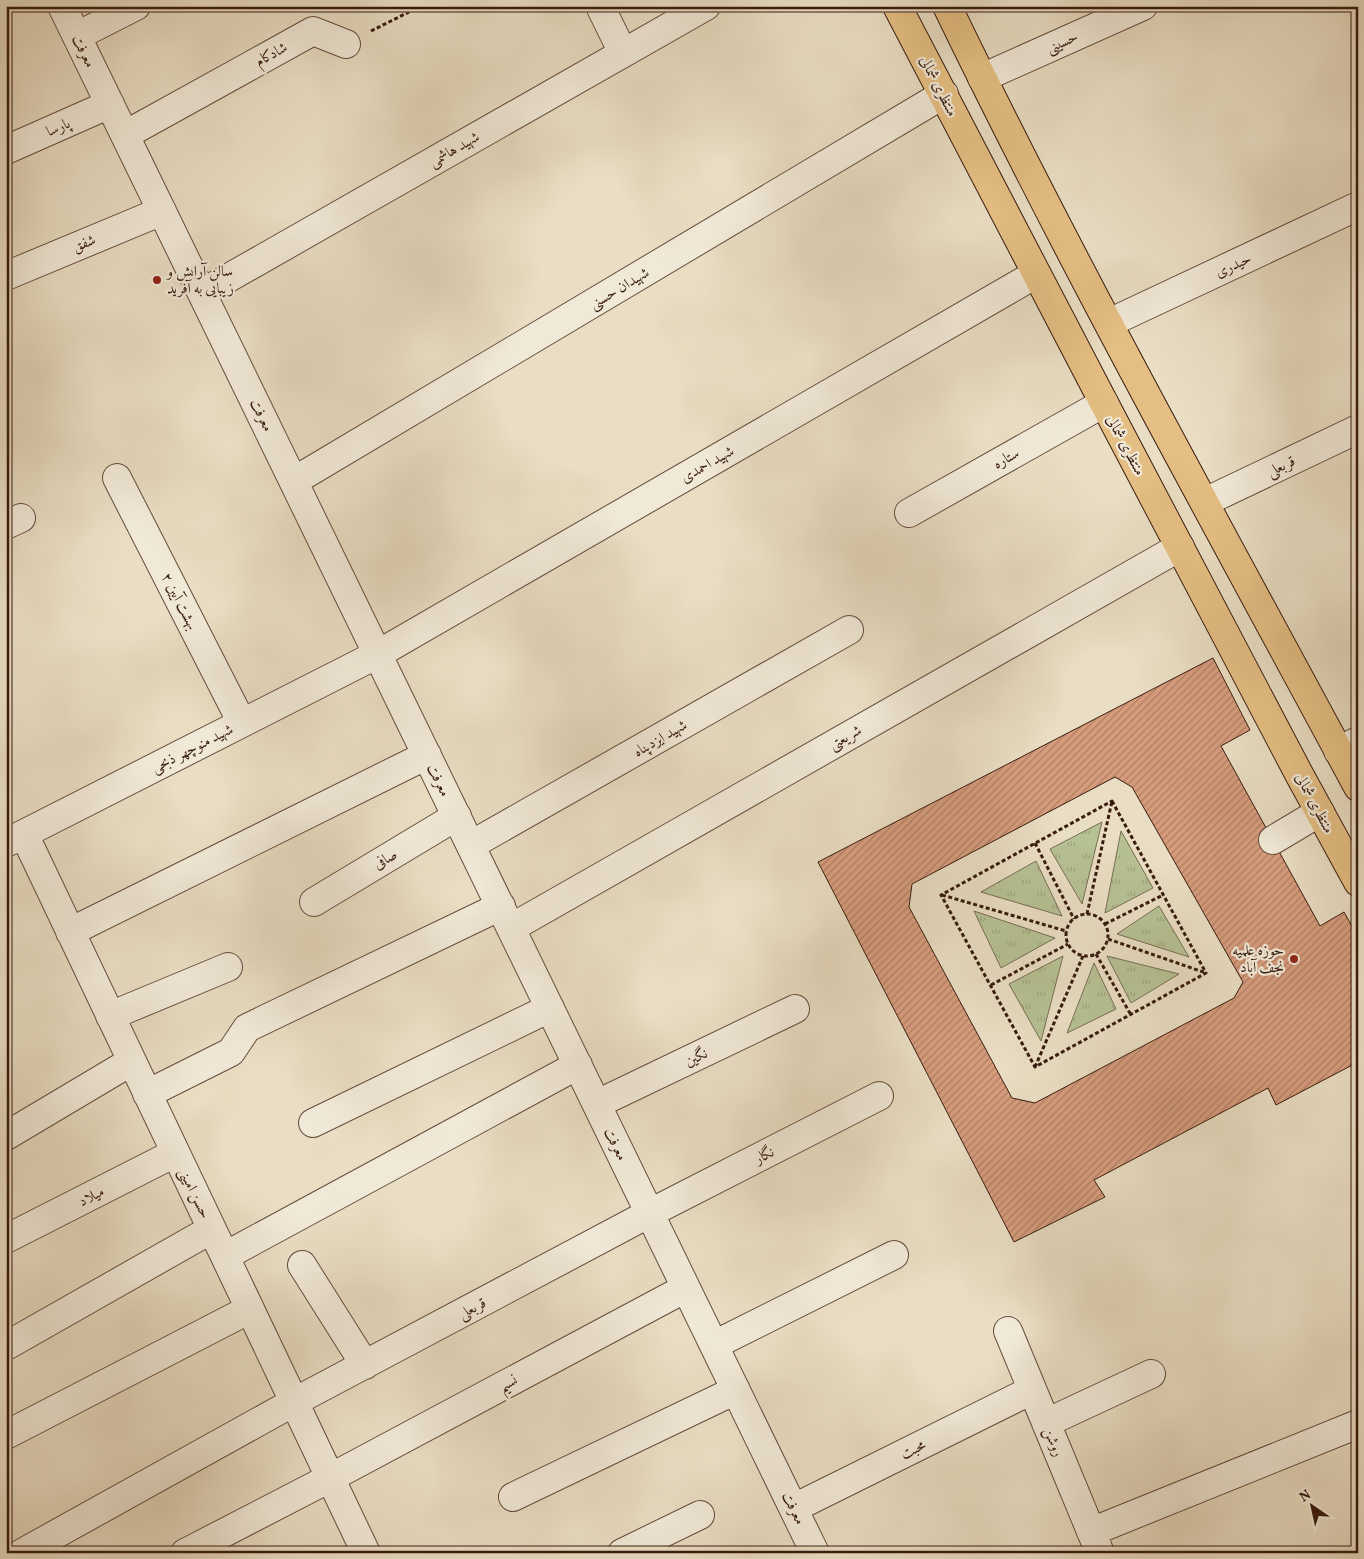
<svg xmlns="http://www.w3.org/2000/svg" width="1364" height="1559" viewBox="0 0 1364 1559" font-family="Vollkorn,Amiri,serif">
<style>
.grass{fill:url(#grass-tufts);stroke:#776e52}
.building{fill:url(#building-hatch);stroke:#381b0f;fill-rule:evenodd}
.lines{fill:none;stroke-linecap:round;stroke-linejoin:round}
.minor-casing{stroke:#644c3c;stroke-width:30}
.major-casing{stroke:#381b0f;stroke-width:30}
.path{stroke:#381b0f;stroke-width:3;stroke-dasharray:4 2.5;stroke-linecap:butt}
.minor{stroke:#f1e9d8;stroke-width:28}
.major{stroke:#e4be82;stroke-width:28}
.poi-dot{fill:#8f2418;stroke:#f1e9d8;stroke-width:2}
.labels{text-anchor:middle;stroke-width:4.5;stroke-linejoin:round;paint-order:stroke}
.street-label{font-size:15px;fill:#381b0f;stroke:#f1e9d8}
.poi-label{font-size:15px;fill:#381b0f;stroke:#f1e9d8;text-anchor:start}
</style>
<defs>
<pattern id="grass-tufts" width="24" height="20" patternUnits="userSpaceOnUse" patternTransform="scale(1.25)"><rect width="24" height="20" fill="#b6c194"/><path d="M3 7l-1-3M5 7V3M7 7l1-3M15 17l-1-3M17 17v-4M19 17l1-3" fill="none" stroke="#9da57e"/></pattern>
<pattern id="building-hatch" width="6" height="6" patternUnits="userSpaceOnUse" patternTransform="scale(1.25)"><rect width="6" height="6" fill="#d69c7c"/><path d="M-1 1l2-2M0 6l6-6M5 7l2-2" fill="none" stroke="#af7e64"/></pattern>
</defs>
<rect width="100%" height="100%" fill="#e9ddc3"/>
<filter id="stains"><feTurbulence type="fractalNoise" baseFrequency=".004" numOctaves="4"/><feColorMatrix values="0 0 0 0 .2 0 0 0 0 .09 0 0 0 0 .02 0 0 0 .5 -.17"/></filter>
<radialGradient id="worn" r=".72"><stop offset=".6" stop-color="#630" stop-opacity="0"/><stop offset="1" stop-color="#630" stop-opacity=".3"/></radialGradient>
<!-- grass -->
<path class="grass" d="M 1102,822 L 1082,904 L 1050,849 Z
M 1121,831 L 1153,888 L 1105,913 Z
M 1036,861 L 1062,916 L 981,892 Z
M 1159,906 L 1189,957 L 1117,934 Z
M 974,911 L 1055,938 L 1001,968 Z
M 1063,956 L 1041,1041 L 1009,984 Z
M 1107,956 L 1179,974 L 1131,1003 Z
M 1094,963 L 1116,1009 L 1067,1033 Z"/>
<!-- building -->
<path class="building" d="M 1213,658 L 1250,730 L 1221,746 L 1320,926 L 1344,912 L 1358,937 L 1358,1062 L 1276,1105 L 1268,1088 L 1094,1180 L 1105,1197 L 1014,1242 L 818,862 ZM 1115,777 L 1132,787 L 1243,982 L 1234,998 L 1035,1103 L 1012,1098 L 909,907 L 912,884 Z"/>
<g class="lines">
<!-- minor casing -->
<g class="minor-casing">
<path id="minor" d="M 62,6 L 815,1553
M 600,6 L 623,53
M 77,36 L 136,6
M 982,78 L 1143,6
M 125,135 L 313,31 L 346,44
M 6,150 L 110,104
M 6,276 L 162,211
M 202,293 L 706,6
M 1109,323 L 1358,206
M 117,478 L 242,723
M 294,481 L 944,94
M 1205,502 L 1358,429
M 909,513 L 1104,403
M 6,525 L 21,518
M 1338,751 L 1358,741
M 24,834 L 366,1553
M 1273,840 L 1320,812
M 6,843 L 378,654 L 1036,274
M 471,845 L 849,630
M 314,902 L 457,816
M 511,928 L 1180,547
M 70,932 L 427,755
M 110,1016 L 228,967
M 147,1094 L 231,1052 L 247,1028 L 501,906
M 597,1104 L 795,1009
M 313,1123 L 550,1008
M 6,1136 L 132,1061
M 6,1239 L 175,1153
M 225,1256 L 578,1065
M 302,1265 L 365,1365
M 1008,1331 L 1100,1553
M 714,1345 L 894,1255
M 6,1346 L 212,1229
M 1046,1423 L 1151,1374
M 6,1435 L 250,1309
M 513,1497 L 736,1390
M 794,1508 L 1032,1390
M 1091,1532 L 1358,1424
M 22,1553 L 294,1402 L 650,1213 L 879,1096
M 185,1553 L 330,1478 L 686,1288
M 622,1553 L 700,1515"/>
</g>
<!-- major casing -->
<g class="major-casing">
<path id="major" d="M 897,6 L 1104,403 L 1299,774 L 1358,882
M 947,6 C 1075,271 1219,528 1358,787"/>
</g>
<!-- path -->
<path class="path" d="M 371,31 L 421,6
M 1112,801 L 1206,973 L 1035,1067 L 941,895 Z
M 1035,843 L 1074,919
M 942,895 L 1066,931
M 1087,914 L 1112,801
M1066 935a21 21 0 1 1 42 0a21 21 0 1 1-42 0Z
M 1105,924 L 1163,895
M 1108,939 L 1206,973
M 1096,954 L 1131,1015
M 991,985 L 1068,944
M 1035,1067 L 1083,956"/>
<!-- minor -->
<use href="#minor" class="minor"/>
<!-- major -->
<use href="#major" class="major"/>
</g>
<!-- markers -->
<g class="poi-dot">
<circle cx="157" cy="280" r="5"/>
<circle cx="1294" cy="959" r="5"/>
</g>
<g class="labels">
<!-- street labels -->
<g class="street-label">
<text transform="translate(1062 42) rotate(-24)" y="5">حسینی</text>
<text transform="translate(84 51) rotate(64)" y="5">معرفت</text>
<text transform="translate(271 54) rotate(-29)" y="5">شادکام</text>
<text transform="translate(939 86) rotate(63)" y="5">منتظری شمالی</text>
<text transform="translate(58 127) rotate(-24)" y="5">پارسا</text>
<text transform="translate(454 149) rotate(-30)" y="5">شهید هاشمی</text>
<text transform="translate(84 243) rotate(-22)" y="5">شفق</text>
<text transform="translate(1233 265) rotate(-25)" y="5">حیدری</text>
<text transform="translate(619 288) rotate(-31)" y="5">شهیدان حسنی</text>
<text transform="translate(262 415) rotate(64)" y="5">معرفت</text>
<text transform="translate(1126 445) rotate(62)" y="5">منتظری شمالی</text>
<text transform="translate(1006 458) rotate(-29)" y="5">ستاره</text>
<text transform="translate(707 464) rotate(-30)" y="5">شهید احمدی</text>
<text transform="translate(1281 466) rotate(-26)" y="5">قربعلی</text>
<text transform="translate(180 601) rotate(63)" y="5">بهشت آیین ۲</text>
<text transform="translate(845 737) rotate(-30)" y="5">شریعتی</text>
<text transform="translate(660 738) rotate(-30)" y="5">شهید ایزدپناه</text>
<text transform="translate(192 748) rotate(-27)" y="5">شهید منوچهر ذبحی</text>
<text transform="translate(439 780) rotate(64)" y="5">معرفت</text>
<text transform="translate(1315 803) rotate(62)" y="5">منتظری شمالی</text>
<text transform="translate(385 859) rotate(-31)" y="5">صافی</text>
<text transform="translate(696 1057) rotate(-26)" y="5">نگین</text>
<text transform="translate(616 1144) rotate(64)" y="5">معرفت</text>
<text transform="translate(764 1155) rotate(-27)" y="5">نگار</text>
<text transform="translate(195 1193) rotate(64)" y="5">حسن امینی</text>
<text transform="translate(91 1196) rotate(-27)" y="5">میلاد</text>
<text transform="translate(472 1308) rotate(-28)" y="5">قربعلی</text>
<text transform="translate(508 1383) rotate(-28)" y="5">نسیم</text>
<text transform="translate(1054 1442) rotate(68)" y="5">روشن</text>
<text transform="translate(913 1449) rotate(-26)" y="5">محبت</text>
<text transform="translate(794 1508) rotate(64)" y="5">معرفت</text>
</g>
<!-- poi labels -->
<g class="poi-label">
<text x="167" y="276">سالن آرایش و<tspan x="167" dy="17">زیبایی به آفرید</tspan></text>
<text x="1284" y="955" text-anchor="end">حوزه علمیه<tspan x="1284" dy="17">نجف آباد</tspan></text>
</g>
</g>
<!-- margin -->
<rect width="1364" height="1559" fill="none" stroke="#e9ddc3" stroke-width="25"/>
<rect x="8" y="8" width="1349" height="1544" fill="none" stroke="#381b0f" stroke-width="2.5"/>
<rect x="12" y="12" width="1339" height="1534" fill="none" stroke="#381b0f"/>
<!-- north arrow -->
<g transform="translate(1312 1506) rotate(326)" stroke="#f1e9d8" stroke-width="4" paint-order="stroke">
<path d="M0-4L9 19L0 12L-9 19Z" fill="#381b0f"/>
<text y="-8" font-size="14" font-weight="bold" text-anchor="middle" fill="#381b0f">N</text>
</g>
<rect width="100%" height="100%" filter="url(#stains)"/>
<rect width="100%" height="100%" fill="url(#worn)"/>
</svg>
